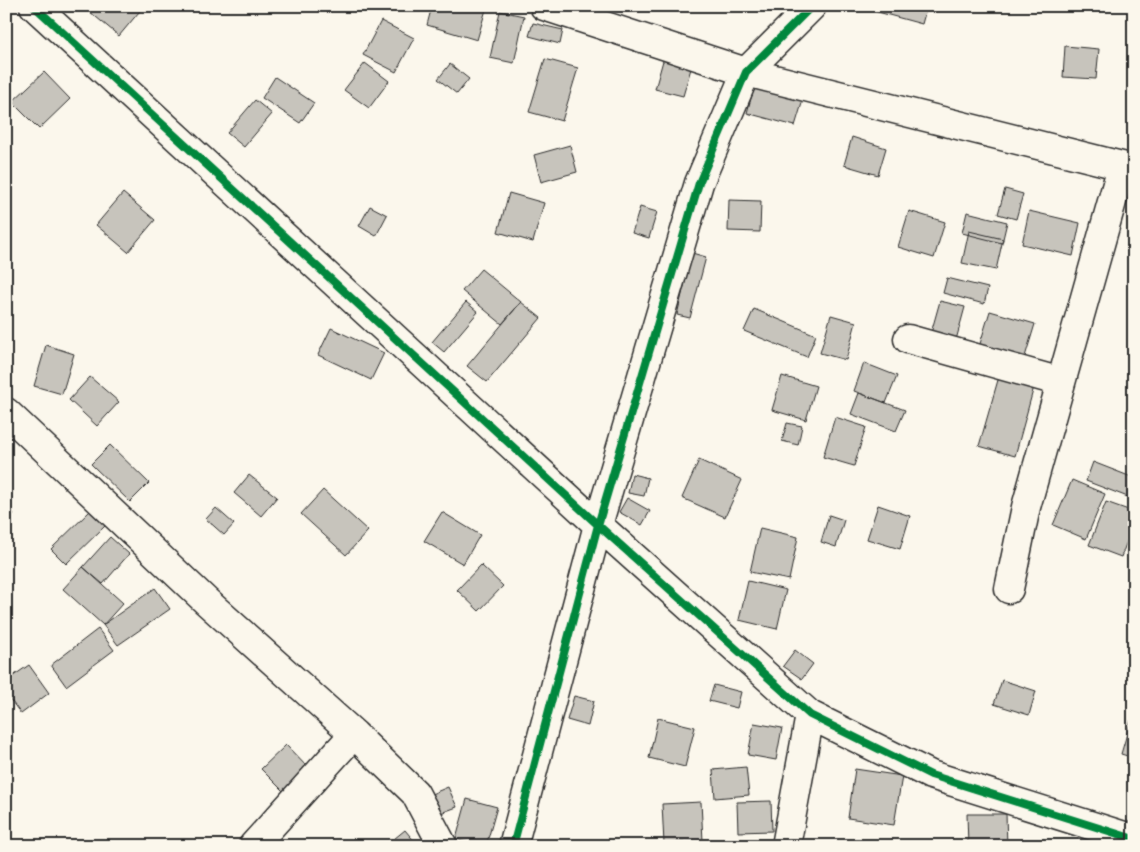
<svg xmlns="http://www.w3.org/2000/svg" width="1140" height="852" viewBox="0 0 1140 852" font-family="Mynerve,sans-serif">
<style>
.building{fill:#c7c4bc;stroke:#2b2b2b}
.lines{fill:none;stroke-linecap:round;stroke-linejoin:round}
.minor-casing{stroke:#2b2b2b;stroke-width:31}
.minor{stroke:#fbf7ec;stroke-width:28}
.cycleway-casing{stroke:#fbf7ec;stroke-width:11}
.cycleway{stroke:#00873e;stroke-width:8}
</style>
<rect width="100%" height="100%" fill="#fbf7ec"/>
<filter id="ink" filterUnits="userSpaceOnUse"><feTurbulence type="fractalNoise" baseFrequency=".02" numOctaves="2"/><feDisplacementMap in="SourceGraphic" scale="10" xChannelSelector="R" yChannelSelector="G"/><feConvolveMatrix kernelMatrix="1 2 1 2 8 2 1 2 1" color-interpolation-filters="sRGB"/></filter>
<g filter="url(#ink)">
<!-- building -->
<path class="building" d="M 95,6 L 144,6 L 119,36 L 90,12 Z
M 432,6 L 487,6 L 477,40 L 427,25 Z
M 875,6 L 927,6 L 922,24 L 874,11 Z
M 500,11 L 524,16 L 514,63 L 490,58 Z
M 381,21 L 414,38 L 396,72 L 363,55 Z
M 533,23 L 563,30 L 560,44 L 529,36 Z
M 1065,46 L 1099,49 L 1096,79 L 1063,77 Z
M 664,57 L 692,65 L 683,96 L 655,89 Z
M 545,59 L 578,68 L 562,121 L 529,112 Z
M 365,63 L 389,81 L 369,108 L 344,90 Z
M 450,64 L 469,79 L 457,94 L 438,79 Z
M 44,72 L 70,99 L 39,129 L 12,102 Z
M 275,77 L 314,103 L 300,123 L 262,98 Z
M 754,87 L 803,100 L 795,126 L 747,113 Z
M 255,100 L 272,114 L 244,147 L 227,133 Z
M 852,137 L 886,148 L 878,175 L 844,165 Z
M 570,145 L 577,172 L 541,182 L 534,155 Z
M 1005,189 L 1023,194 L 1016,219 L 998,214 Z
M 123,193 L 155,220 L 128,252 L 96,225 Z
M 509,193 L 544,203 L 533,242 L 498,232 Z
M 729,200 L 761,201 L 760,232 L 728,231 Z
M 370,206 L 387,215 L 376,236 L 359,226 Z
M 640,207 L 657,212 L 649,238 L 632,233 Z
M 909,211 L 945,222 L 934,258 L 898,247 Z
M 1029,211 L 1080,223 L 1073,256 L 1022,244 Z
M 967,212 L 1007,222 L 1002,243 L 962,233 Z
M 969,231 L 1003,239 L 996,270 L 962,263 Z
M 692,253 L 706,257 L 690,318 L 677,315 Z
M 481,269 L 521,302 L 502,324 L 462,291 Z
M 947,278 L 988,288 L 984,304 L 943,293 Z
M 940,301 L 965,307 L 956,340 L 931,333 Z
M 466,302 L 478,312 L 444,352 L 432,342 Z
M 521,302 L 541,318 L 487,382 L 467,366 Z
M 754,309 L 816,335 L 807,357 L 744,331 Z
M 990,311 L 1035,324 L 1024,360 L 979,347 Z
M 831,315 L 856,322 L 846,360 L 820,353 Z
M 331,328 L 384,353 L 371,380 L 318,355 Z
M 46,345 L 74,354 L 62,394 L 34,386 Z
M 864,363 L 897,376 L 886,403 L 854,391 Z
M 1000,373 L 1035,383 L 1015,456 L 979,446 Z
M 782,376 L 816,386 L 806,420 L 772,410 Z
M 90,377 L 119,402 L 97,426 L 69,400 Z
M 859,393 L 905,410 L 896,431 L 851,414 Z
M 835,417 L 866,427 L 854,466 L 823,457 Z
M 787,423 L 802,426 L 798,445 L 782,441 Z
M 110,445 L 149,483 L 130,502 L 91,464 Z
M 699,460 L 742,480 L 725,517 L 682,498 Z
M 1093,462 L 1134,478 L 1133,499 L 1086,481 Z
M 632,474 L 648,478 L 644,496 L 628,493 Z
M 249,475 L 277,497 L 261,516 L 234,493 Z
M 1072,480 L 1105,494 L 1086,539 L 1053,525 Z
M 323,490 L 368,531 L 346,555 L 301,514 Z
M 627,498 L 650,511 L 642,525 L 619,512 Z
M 1106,502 L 1134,512 L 1134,523 L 1121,557 L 1089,545 Z
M 6,504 L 14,514 L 6,521 Z
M 878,505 L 910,516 L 900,549 L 867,539 Z
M 216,508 L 234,524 L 224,535 L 206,519 Z
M 90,511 L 105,526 L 66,564 L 51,549 Z
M 442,512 L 480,535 L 463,564 L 424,541 Z
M 829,515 L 844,520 L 836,547 L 821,542 Z
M 760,528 L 798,537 L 789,580 L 750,572 Z
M 110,537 L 129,554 L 103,584 L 83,567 Z
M 481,565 L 503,586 L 479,611 L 457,590 Z
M 83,567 L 123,603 L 103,625 L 63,589 Z
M 748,581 L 786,590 L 777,629 L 739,620 Z
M 155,588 L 170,609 L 118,645 L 103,625 Z
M 98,629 L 114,650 L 66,686 L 51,665 Z
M 795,650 L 813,664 L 802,679 L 783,666 Z
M 29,665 L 49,693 L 21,714 L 6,694 L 6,681 Z
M 1002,680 L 1036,691 L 1029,715 L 994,704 Z
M 714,685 L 741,692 L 737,708 L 709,701 Z
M 574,696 L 594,701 L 588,726 L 567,720 Z
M 658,718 L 695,727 L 685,767 L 649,758 Z
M 1131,720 L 1134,721 L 1134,758 L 1121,754 Z
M 754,723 L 782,728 L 776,760 L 748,755 Z
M 286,745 L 310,770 L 286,794 L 261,769 Z
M 746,767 L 749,795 L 715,798 L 713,770 Z
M 855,769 L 902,776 L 894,825 L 848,818 Z
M 448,787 L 457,807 L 438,814 L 429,795 Z
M 467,799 L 497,807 L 486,846 L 480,846 L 456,839 Z
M 771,801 L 772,831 L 738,832 L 737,802 Z
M 701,802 L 703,841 L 664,844 L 662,804 Z
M 967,814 L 1006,814 L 1007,846 L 968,846 Z
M 405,830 L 415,842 L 410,846 L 391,846 L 389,843 Z"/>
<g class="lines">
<!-- minor casing -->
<g class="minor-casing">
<path id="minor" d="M 34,6 L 598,525 L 810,715 L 931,775 L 1134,839
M 544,6 L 746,72 L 1134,169
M 908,339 L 1061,382
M 6,412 L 206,601 L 354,734 L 415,793 L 443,846
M 1009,589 L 1026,507 L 1122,166
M 253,846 L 354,734
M 513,846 L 598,525 L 699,183 L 746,72 L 812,6
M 786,846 L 810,715"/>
</g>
<!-- minor -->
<use href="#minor" class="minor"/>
<!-- cycleway casing -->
<g class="cycleway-casing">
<path id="cycleway" d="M 34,6 L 598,525 L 810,715 L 931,775 L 1134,839
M 513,846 L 598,525 L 699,183 L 746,72 L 812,6"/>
</g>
<!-- cycleway -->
<use href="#cycleway" class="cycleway"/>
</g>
</g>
<!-- margin -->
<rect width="1140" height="852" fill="none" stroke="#fbf7ec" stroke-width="25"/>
<rect x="12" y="12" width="1115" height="827" fill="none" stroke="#2b2b2b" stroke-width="2" filter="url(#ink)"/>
</svg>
